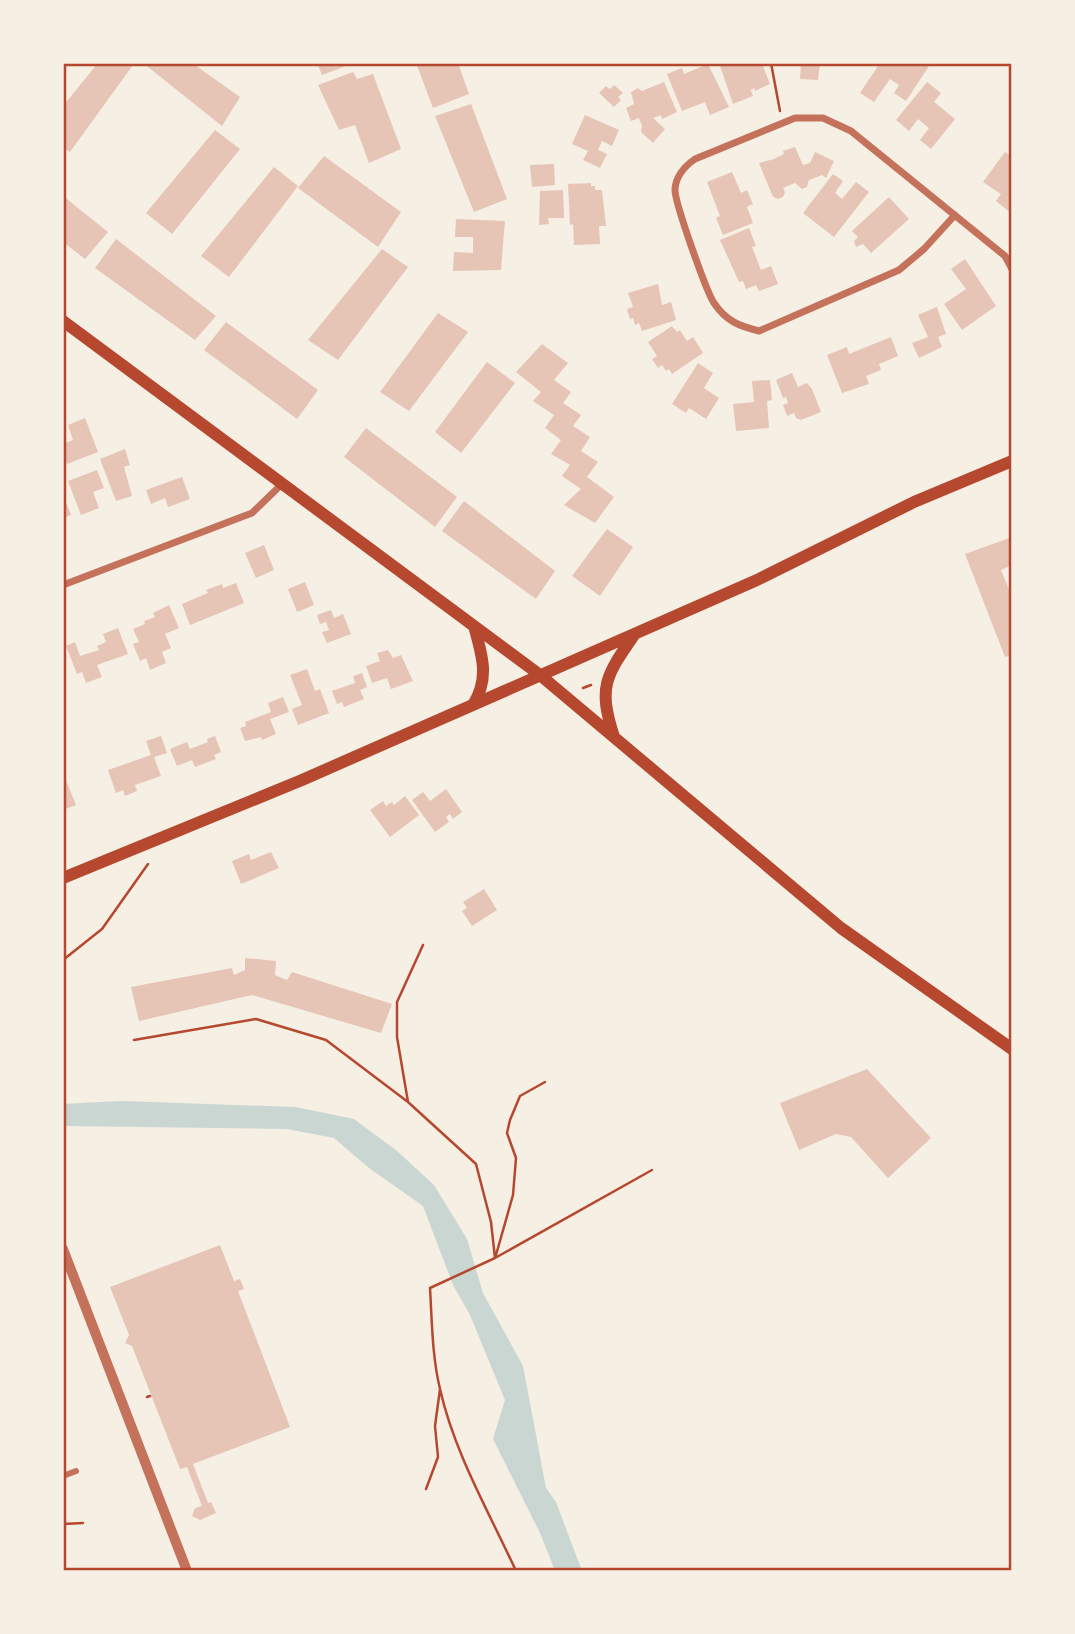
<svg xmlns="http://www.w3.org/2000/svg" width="1075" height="1634" viewBox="0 0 1075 1634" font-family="'Work Sans',sans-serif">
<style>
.water{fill:#c9d6d2}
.building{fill:#e6c5b7}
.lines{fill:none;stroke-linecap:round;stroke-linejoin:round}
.path{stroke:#b5482f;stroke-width:2.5}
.pedestrian{stroke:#c5725c;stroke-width:6}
.minor{stroke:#c5725c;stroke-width:7}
.tertiary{stroke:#c5725c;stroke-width:10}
.secondary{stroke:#b5482f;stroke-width:12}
.neatline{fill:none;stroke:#b5482f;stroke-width:2.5}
</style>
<rect width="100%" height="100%" fill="#f6efe4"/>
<!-- water -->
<path class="water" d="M 122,1101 L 295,1107 L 354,1119 L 397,1151 L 434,1185 L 467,1239 L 483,1293 L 523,1366 L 546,1488 L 556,1502 L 582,1571 L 555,1571 L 541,1535 L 493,1439 L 505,1400 L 470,1315 L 453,1285 L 423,1206 L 369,1168 L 334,1138 L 287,1129 L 63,1126 L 63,1104 Z"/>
<!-- building -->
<path class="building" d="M 98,63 L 130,63 L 133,65 L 70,152 L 63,148 L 63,106 Z
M 143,63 L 192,63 L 240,97 L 222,126 Z
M 317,63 L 354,63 L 322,75 Z
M 416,63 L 458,63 L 469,94 L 433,108 Z
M 719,63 L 766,63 L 767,65 L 763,66 L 770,84 L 755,91 L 754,88 L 751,90 L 753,96 L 733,104 Z
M 801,63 L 820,63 L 818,80 L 800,79 Z
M 880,63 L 925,63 L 929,66 L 906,101 L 894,93 L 899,85 L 890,79 L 874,102 L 860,93 Z
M 708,64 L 729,107 L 710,115 L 705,102 L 682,111 L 667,74 L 682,68 L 684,74 Z
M 353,72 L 357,79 L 373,74 L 401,149 L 369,163 L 355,125 L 339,130 L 318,85 Z
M 664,82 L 677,112 L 662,119 L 661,115 L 653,118 L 665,129 L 653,143 L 641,132 L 642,126 L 639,118 L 631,121 L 626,108 L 634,104 L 631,92 L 638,88 L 642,91 Z
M 927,82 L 941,93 L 934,102 L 955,119 L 931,149 L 920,140 L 929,128 L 918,119 L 909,131 L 896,120 Z
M 614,85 L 623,93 L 618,97 L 621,100 L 614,107 L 599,93 L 606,86 L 610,89 Z
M 471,104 L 507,199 L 474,212 L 435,116 Z
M 585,115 L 619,130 L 612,146 L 602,141 L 598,150 L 607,154 L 600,168 L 583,160 L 588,151 L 572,144 Z
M 215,130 L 240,149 L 172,234 L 146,213 Z
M 795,147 L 803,165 L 810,163 L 815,152 L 834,161 L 826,178 L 822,175 L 809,180 L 807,187 L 802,189 L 795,183 L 783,188 L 785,192 L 783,197 L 778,199 L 773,197 L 759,163 L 774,159 L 784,154 L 783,151 Z
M 1005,152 L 1012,157 L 1012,214 L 996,201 L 1001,194 L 983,182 Z
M 324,156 L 401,212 L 378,247 L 298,188 Z
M 554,164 L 555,185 L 532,187 L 530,165 Z
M 274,167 L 298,186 L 229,277 L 201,256 Z
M 732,172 L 741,193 L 747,190 L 753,204 L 747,207 L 753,223 L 723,235 L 716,218 L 720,216 L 707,182 Z
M 833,174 L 843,181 L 835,193 L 842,199 L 856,182 L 869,192 L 834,237 L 803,213 Z
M 591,183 L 591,186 L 595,186 L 595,190 L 602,190 L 606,226 L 599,226 L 600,244 L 574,245 L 573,224 L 570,225 L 568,184 Z
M 563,190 L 564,218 L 548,218 L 549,224 L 539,225 L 540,191 Z
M 63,196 L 108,232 L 85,259 L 63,242 Z
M 889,197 L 909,219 L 871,253 L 863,244 L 856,247 L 854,241 L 858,237 L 852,231 Z
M 456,219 L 505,221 L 501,270 L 453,271 L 454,252 L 473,253 L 473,237 L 455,237 Z
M 749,228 L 756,246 L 752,247 L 761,270 L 771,266 L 778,284 L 759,291 L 756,285 L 746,289 L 743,281 L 739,282 L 720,240 Z
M 116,239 L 216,316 L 195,340 L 95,268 Z
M 382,249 L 408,267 L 338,360 L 308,340 Z
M 965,259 L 996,306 L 962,330 L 944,304 L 966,289 L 951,269 Z
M 658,284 L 662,305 L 671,302 L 676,320 L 642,331 L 639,323 L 635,325 L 633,318 L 630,319 L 627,309 L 633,307 L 628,293 Z
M 937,307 L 946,334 L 938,337 L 942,347 L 919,358 L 912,343 L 928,337 L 918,315 Z
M 438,313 L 468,332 L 409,411 L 380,392 Z
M 226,322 L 318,390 L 297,419 L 204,350 Z
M 672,326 L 677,332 L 680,330 L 687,341 L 693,337 L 703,353 L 672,374 L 669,369 L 666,371 L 662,365 L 658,368 L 652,359 L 657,356 L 648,342 Z
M 891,337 L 898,356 L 879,364 L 881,370 L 866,376 L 869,384 L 842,393 L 827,355 L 847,347 L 849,354 Z
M 542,344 L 568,363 L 554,380 L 571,392 L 563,403 L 581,415 L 573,426 L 590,437 L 581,451 L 598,462 L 587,477 L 614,497 L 595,523 L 564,505 L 581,489 L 562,476 L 570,465 L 551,454 L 561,440 L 545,428 L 554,415 L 533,401 L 541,392 L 516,372 Z
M 487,362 L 515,383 L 461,453 L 435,432 Z
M 698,363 L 713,373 L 704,388 L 719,398 L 706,419 L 689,408 L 686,413 L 672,404 Z
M 792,373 L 798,387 L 807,383 L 812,389 L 821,412 L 801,420 L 796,418 L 794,413 L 787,416 L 783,405 L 788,403 L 786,397 L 783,398 L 776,380 Z
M 770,380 L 772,400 L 767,401 L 769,428 L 736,431 L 733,404 L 754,402 L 752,381 Z
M 85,418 L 98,452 L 67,464 L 63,454 L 63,444 L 73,440 L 68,425 Z
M 366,428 L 457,497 L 435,527 L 344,457 Z
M 125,449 L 130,465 L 124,467 L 132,496 L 116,501 L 100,459 Z
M 97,470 L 104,488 L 93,492 L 99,508 L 81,515 L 68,481 Z
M 182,477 L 190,499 L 168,507 L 165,498 L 151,504 L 146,490 Z
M 63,494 L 71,515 L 63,518 Z
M 464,501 L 555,571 L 536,599 L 442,531 Z
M 607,529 L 633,547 L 600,596 L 572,576 Z
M 1012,537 L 1012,565 L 1001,570 L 1012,597 L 1012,655 L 1005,657 L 965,554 Z
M 264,545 L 274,570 L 256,578 L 245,553 Z
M 305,582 L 314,605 L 297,612 L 288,589 Z
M 236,583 L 244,603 L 190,625 L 182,604 L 208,593 L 206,590 L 222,584 L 223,588 Z
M 169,605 L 179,628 L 165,634 L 171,648 L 162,652 L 166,663 L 150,670 L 146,658 L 140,661 L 133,644 L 139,642 L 133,629 L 145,624 L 144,621 L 155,617 L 153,613 Z
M 331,610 L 334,618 L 343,614 L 351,634 L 327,643 L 322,632 L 329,630 L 326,622 L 320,624 L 317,615 Z
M 118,628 L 128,654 L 97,665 L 102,677 L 86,683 L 82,672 L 77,674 L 66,646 L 75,642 L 80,656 L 99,650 L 97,646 L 106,642 L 103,634 Z
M 388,650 L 393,658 L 401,655 L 413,681 L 391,689 L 387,678 L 372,683 L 366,666 L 380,661 L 377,653 Z
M 307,669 L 315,691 L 320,689 L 329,713 L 298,725 L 292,709 L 302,705 L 290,675 Z
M 362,673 L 367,687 L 360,690 L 364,699 L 344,707 L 342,702 L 337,704 L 332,691 L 355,683 L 353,676 Z
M 283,697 L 289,712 L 270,719 L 276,734 L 262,740 L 261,737 L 245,741 L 240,728 L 246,726 L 245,722 L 271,712 L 268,703 Z
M 161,736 L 167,753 L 154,757 L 161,776 L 135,785 L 137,791 L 125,796 L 123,790 L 116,793 L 108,770 L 151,755 L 146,741 Z
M 215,736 L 221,752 L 214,755 L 216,759 L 195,767 L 192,760 L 177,766 L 170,749 L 187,742 L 190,749 L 208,742 L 207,739 Z
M 63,773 L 76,805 L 63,810 Z
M 446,789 L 462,812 L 453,819 L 450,814 L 446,817 L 449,822 L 435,832 L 412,800 L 423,792 L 430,801 Z
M 405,796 L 419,815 L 390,837 L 370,810 L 383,801 L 386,806 L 392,802 L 394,805 Z
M 271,852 L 279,868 L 241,884 L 232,861 L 249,854 L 251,860 Z
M 484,889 L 497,910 L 472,926 L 462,911 L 467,908 L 463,902 Z
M 245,958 L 276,961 L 275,975 L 287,980 L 292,972 L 392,1004 L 381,1033 L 252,995 L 139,1021 L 131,987 L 232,968 L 234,975 L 245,970 Z
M 867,1069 L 931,1138 L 888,1178 L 851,1137 L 836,1134 L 799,1150 L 780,1103 Z
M 220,1245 L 234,1281 L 240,1279 L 244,1289 L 238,1291 L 290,1427 L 193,1464 L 208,1503 L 211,1502 L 216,1513 L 200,1520 L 192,1516 L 195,1508 L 202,1506 L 187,1467 L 180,1469 L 132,1346 L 125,1343 L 129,1335 L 110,1287 Z"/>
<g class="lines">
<!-- path -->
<path class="path" d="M 771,63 L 780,111
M 583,688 L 591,685
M 63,960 L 102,929 L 148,864
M 134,1040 L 256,1019 L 326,1040 L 408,1102 L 476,1164 L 491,1222 L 495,1258
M 408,1102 L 397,1037 L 397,1002 L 423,945
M 496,1255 L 513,1195 L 516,1158 L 507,1133 L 510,1120 L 520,1096 L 545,1082
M 147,1397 L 150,1396
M 426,1489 L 438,1457 L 435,1426 L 440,1389
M 63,1524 L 83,1523
M 516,1571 C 489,1512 454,1452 440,1389 C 432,1356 432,1321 430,1288 L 495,1258 L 652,1170"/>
<!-- pedestrian -->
<path class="pedestrian" d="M 63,1476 L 76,1471"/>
<!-- minor -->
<path class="minor" d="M 955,215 L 924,249 L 899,270 L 759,331 C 739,326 726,321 714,303 C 707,293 674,201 675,189 C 676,176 685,166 695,159 L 795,118 L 823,118 L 851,131 L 1005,256 L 1012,269
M 63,585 L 252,513 L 282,484"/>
<!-- tertiary -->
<path class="tertiary" d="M 63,1249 L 187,1571"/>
<!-- secondary -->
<path class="secondary" d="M 63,321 L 540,675 L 841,928 L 1012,1049
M 473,705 C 490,678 482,655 474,626
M 614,737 C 598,687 605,677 634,635
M 63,878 L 302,780 L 757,580 L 914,502 L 1012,461"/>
</g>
<!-- border -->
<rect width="1075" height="1634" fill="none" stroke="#f6efe4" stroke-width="130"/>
<rect x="65" y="65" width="945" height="1504" class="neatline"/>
</svg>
